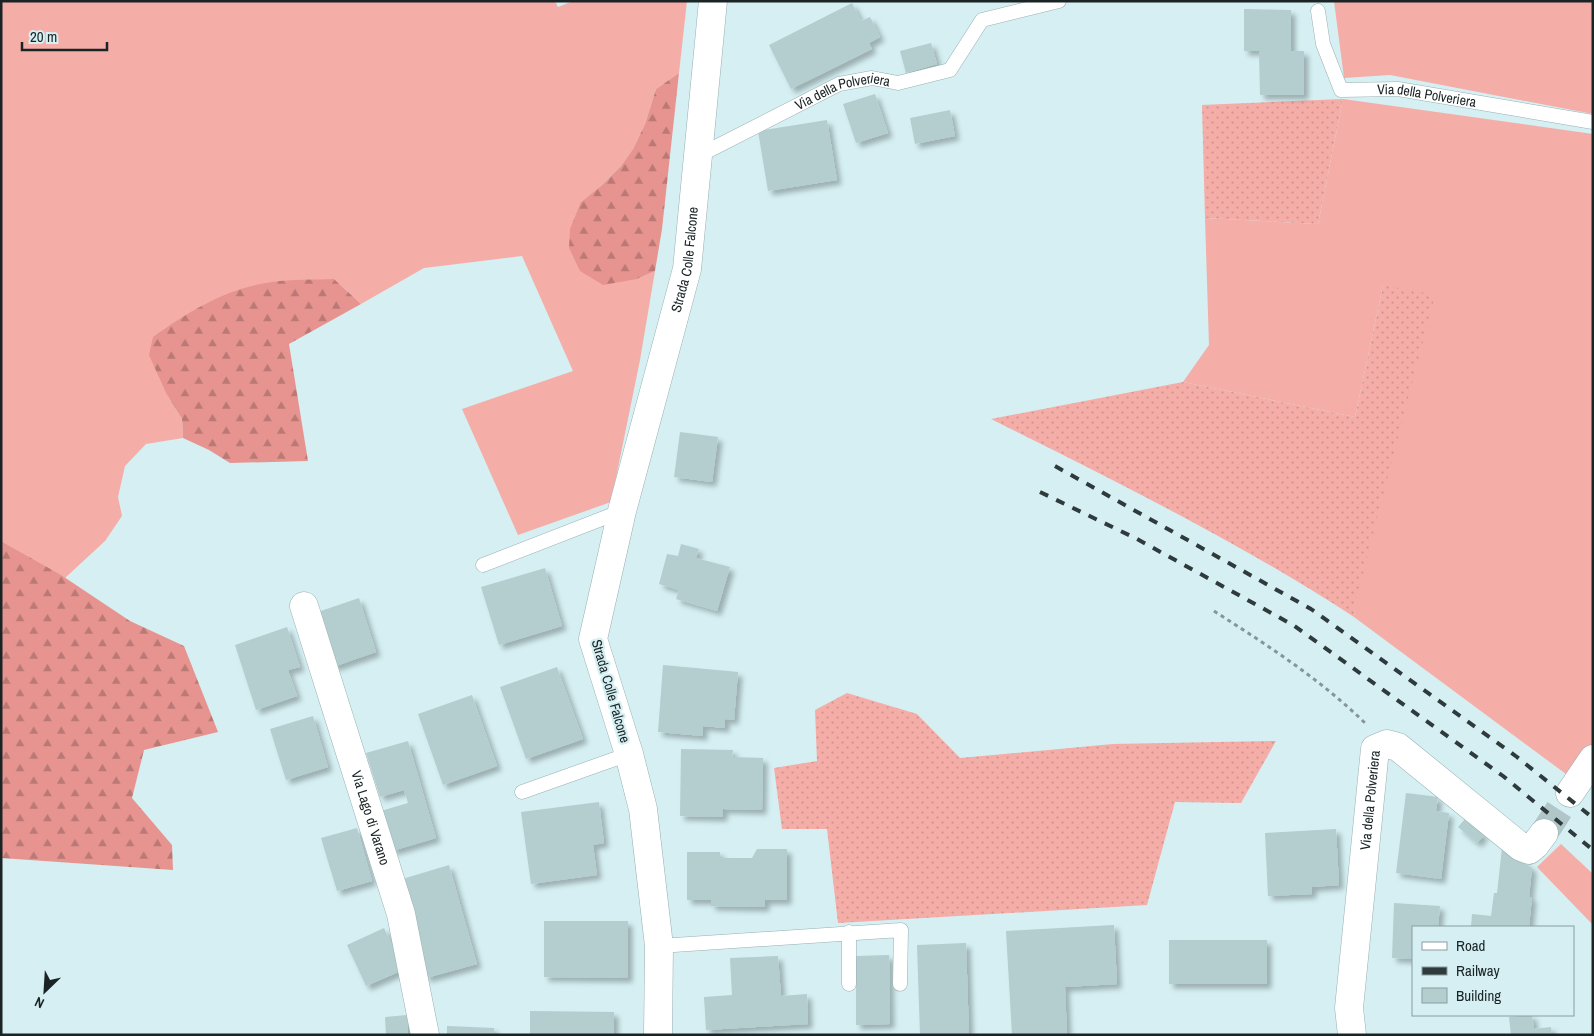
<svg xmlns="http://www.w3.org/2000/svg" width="1594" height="1036" viewBox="0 0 1594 1036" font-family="'Archivo Narrow',sans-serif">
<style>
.grass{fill:#f5ada8}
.forest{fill:url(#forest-firs)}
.garden{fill:url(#garden-dots)}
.building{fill:#b4cdcf;filter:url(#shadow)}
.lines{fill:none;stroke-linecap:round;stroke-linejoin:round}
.minor-tunnel{stroke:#b0c6c9;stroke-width:28;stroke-dasharray:28 14;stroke-linecap:butt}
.service-casing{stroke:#98b0b3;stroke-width:15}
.minor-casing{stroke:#98b0b3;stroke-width:29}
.path{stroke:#839698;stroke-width:3;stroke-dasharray:4 4;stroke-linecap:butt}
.service{stroke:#fff;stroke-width:14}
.minor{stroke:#fff;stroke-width:28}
.rail{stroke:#2e3a3b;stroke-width:4;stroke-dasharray:9 9;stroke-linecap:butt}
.labels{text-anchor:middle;stroke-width:4.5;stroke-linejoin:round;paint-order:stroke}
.street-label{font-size:14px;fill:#1a2425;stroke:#d5eff2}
</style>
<defs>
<pattern id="forest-firs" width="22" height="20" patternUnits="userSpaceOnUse" patternTransform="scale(1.25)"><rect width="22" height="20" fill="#e79490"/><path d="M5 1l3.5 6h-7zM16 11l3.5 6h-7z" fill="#ba7975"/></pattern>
<pattern id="garden-dots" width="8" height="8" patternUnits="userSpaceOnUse" patternTransform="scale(1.25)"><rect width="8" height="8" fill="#f5ada8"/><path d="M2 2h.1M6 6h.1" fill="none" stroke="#d19590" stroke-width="1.8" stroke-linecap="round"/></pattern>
<filter id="shadow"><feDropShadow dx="4.5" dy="4.5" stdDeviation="2.5" flood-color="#0004"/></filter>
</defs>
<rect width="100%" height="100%" fill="#d5eff2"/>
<!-- grass -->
<path class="grass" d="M 1,1 L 555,1 L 558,7 L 573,1 L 687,1 L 679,73 L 656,89 L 645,124 L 633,149 L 621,166 L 602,185 L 581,202 L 637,279 L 655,271 L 640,360 L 611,502 L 518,535 L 462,409 L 573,371 L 522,256 L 424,268 L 361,304 L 334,279 L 167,395 L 182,419 L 183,438 L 146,444 L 125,466 L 118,497 L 122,516 L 105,541 L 65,578 L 1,541 Z
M 1334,1 L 1593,1 L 1593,114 L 1390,75 L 1344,78 Z
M 1343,99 L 1593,134 L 1593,744 L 1570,777 L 1354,617 L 1383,285 L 1355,417 L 1183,382 L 1209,345 L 1205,218 L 1318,224 Z
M 1561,844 L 1593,874 L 1593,925 L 1537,867 Z"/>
<!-- forest -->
<path class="forest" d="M 679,73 L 662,229 L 655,271 L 637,279 L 603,285 L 580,271 L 569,248 L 570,229 L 581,202 L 602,185 L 621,166 L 633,149 L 645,124 L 656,89 Z
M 334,279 L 361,304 L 289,344 L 308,461 L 230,463 L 209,450 L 183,438 L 182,419 L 167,395 L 149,355 L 153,337 C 189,311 227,288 272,282 C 292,279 314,280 334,279 Z
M 1,541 L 61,575 L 130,621 L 184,646 L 218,732 L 144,750 L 132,798 L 172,845 L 173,870 L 1,858 Z"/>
<!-- garden -->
<path class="garden" d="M 1343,99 L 1318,224 L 1205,218 L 1202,105 Z
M 1383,285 L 1435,295 L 1356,600 L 1354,617 C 1239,542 1115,481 991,419 L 1183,382 L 1355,417 Z
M 847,693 L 917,714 L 960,758 L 1113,744 L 1276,741 L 1241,803 L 1175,802 L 1147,905 L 838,923 L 827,829 L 782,829 L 774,768 L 817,761 L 815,710 Z"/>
<!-- building -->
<path class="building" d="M 852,3 L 861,21 L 870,17 L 880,37 L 869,43 L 872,49 L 791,89 L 769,45 Z
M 1244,9 L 1291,10 L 1291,51 L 1304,51 L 1304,95 L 1260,95 L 1259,51 L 1244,51 Z
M 931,43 L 937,64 L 906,73 L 900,51 Z
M 875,94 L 888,133 L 856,143 L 843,104 Z
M 950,110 L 955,136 L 915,144 L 910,118 Z
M 827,120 L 837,180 L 768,191 L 758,131 Z
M 680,432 L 718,437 L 712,482 L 674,477 Z
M 681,544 L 699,549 L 696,558 L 730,567 L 717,611 L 676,599 L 679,590 L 659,584 L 667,554 L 678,556 Z
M 545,568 L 562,626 L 499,645 L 481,587 Z
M 359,598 L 376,652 L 333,667 L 315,613 Z
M 287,627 L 300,667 L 288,670 L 297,696 L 256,710 L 235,645 Z
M 663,665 L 738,672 L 734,720 L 725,719 L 725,728 L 703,726 L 703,736 L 658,732 Z
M 557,667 L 583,739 L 526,759 L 500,687 Z
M 472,695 L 497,766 L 443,785 L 418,714 Z
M 313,716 L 328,767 L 286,780 L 270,729 Z
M 408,741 L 436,838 L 392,851 L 381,811 L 408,803 L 404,790 L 380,797 L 366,753 Z
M 681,749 L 733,750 L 732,757 L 763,758 L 762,810 L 723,809 L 723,817 L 680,816 Z
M 1406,793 L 1438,797 L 1436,811 L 1449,813 L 1441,879 L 1396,873 Z
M 599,802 L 604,843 L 593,845 L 597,875 L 531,884 L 521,812 Z
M 1465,819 L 1484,835 L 1477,843 L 1458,827 Z
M 357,828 L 372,881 L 337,891 L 321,838 Z
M 1336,829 L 1339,885 L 1312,887 L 1312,894 L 1268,896 L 1265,833 Z
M 1502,848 L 1532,868 L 1529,897 L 1532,897 L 1529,927 L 1471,927 L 1472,914 L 1491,916 L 1494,893 L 1497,893 Z
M 757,849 L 787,849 L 787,900 L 765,900 L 765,907 L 711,906 L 711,900 L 687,900 L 687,852 L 720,852 L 720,858 L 752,858 Z
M 449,865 L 477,964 L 426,978 L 399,880 Z
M 1394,903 L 1440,906 L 1438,927 L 1413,927 L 1413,959 L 1392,958 Z
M 544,921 L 628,921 L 628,978 L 544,977 Z
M 1114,925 L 1117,984 L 1065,987 L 1067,1035 L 1012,1035 L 1006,931 Z
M 384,928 L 403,970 L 366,986 L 347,945 Z
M 1169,940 L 1267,940 L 1267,984 L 1169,984 Z
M 966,943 L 969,1035 L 920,1035 L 917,945 Z
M 889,955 L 890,1024 L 856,1025 L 856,956 Z
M 778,956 L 781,996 L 807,994 L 808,1024 L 706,1030 L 704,997 L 732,995 L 730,958 Z
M 530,1011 L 614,1012 L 614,1035 L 530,1035 Z
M 407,1015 L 408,1035 L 386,1035 L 385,1017 Z
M 1529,1015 L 1532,1015 L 1534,1029 L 1551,1027 L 1552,1035 L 1511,1035 L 1509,1017 Z
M 447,1026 L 494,1028 L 494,1035 L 447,1035 Z"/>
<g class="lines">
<!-- minor-tunnel -->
<path class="minor-tunnel" d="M 1544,833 L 1570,793"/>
<!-- service casing -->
<g class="service-casing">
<g id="service">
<path id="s1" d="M 1318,11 L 1323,44 L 1341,90 L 1398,89 L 1593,122"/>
<path id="s2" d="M 698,156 L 839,84 L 872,78 L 898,83 L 950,70 L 982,20 L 1059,1"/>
<path d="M 483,565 L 622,511"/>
<path d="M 522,792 L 629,754"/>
<path d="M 849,932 L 849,984"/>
<path d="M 659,946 L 901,930 L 900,984"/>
</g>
</g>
<!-- minor casing -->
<g class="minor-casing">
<g id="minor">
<path id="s3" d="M 304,606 L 401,914 L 425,1035"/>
<path d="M 1570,793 L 1593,759"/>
<path id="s4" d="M 658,1035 L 659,946 L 643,809 L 629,754 L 593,639 L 622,511 L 687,269 L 713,1"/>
<path id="s5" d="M 1352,1035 L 1349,1008 L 1375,749 L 1387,744 L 1398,747 L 1521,847 L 1529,850 L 1535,845 L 1544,833"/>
</g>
</g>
<!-- path -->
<path class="path" d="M 1214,611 C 1267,645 1320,679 1365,723"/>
<!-- service -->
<use href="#service" class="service"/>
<!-- minor -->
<use href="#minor" class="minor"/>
<!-- rail -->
<path class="rail" d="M 1055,466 L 1311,609 L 1517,757 L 1593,818
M 1040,492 L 1137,539 L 1293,625 L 1503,776 L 1593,850"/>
</g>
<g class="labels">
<!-- street labels -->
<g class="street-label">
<text dy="5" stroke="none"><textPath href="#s2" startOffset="160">Via della Polveriera</textPath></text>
<text dy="5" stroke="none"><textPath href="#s1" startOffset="169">Via della Polveriera</textPath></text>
<text dy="5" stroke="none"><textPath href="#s4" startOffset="795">Strada Colle Falcone</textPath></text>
<text transform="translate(611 691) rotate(74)" y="5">Strada Colle Falcone</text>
<text dy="5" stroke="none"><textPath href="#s5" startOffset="236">Via della Polveriera</textPath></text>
<text dy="5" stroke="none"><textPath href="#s3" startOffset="222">Via Lago di Varano</textPath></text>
</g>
</g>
<!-- border -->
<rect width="1594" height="1036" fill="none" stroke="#1a2425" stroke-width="5"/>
<!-- legend -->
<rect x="1412" y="926" width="162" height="90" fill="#d5eff2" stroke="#8a9ea0"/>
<rect x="1422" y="942" width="25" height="8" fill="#ffffff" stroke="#8a9ea0"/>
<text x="1456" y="951" font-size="15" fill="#1a2425">Road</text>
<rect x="1422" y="967" width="25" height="8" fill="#2e3a3b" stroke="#8a9ea0"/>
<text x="1456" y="976" font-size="15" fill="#1a2425">Railway</text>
<rect x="1422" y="988" width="25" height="15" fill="#b4cdcf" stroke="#8a9ea0"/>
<text x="1456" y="1001" font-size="15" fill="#1a2425">Building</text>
<!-- north arrow -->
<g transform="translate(45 991) rotate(205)" stroke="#d5eff2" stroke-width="4" paint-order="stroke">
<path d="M0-4L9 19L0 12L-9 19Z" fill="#1a2425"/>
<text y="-8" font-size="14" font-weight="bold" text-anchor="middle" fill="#1a2425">N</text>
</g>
<!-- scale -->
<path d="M22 42v8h85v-8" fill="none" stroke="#1a2425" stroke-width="2.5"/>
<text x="30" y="42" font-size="15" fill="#1a2425" stroke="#d5eff2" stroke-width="4" paint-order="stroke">20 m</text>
</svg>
